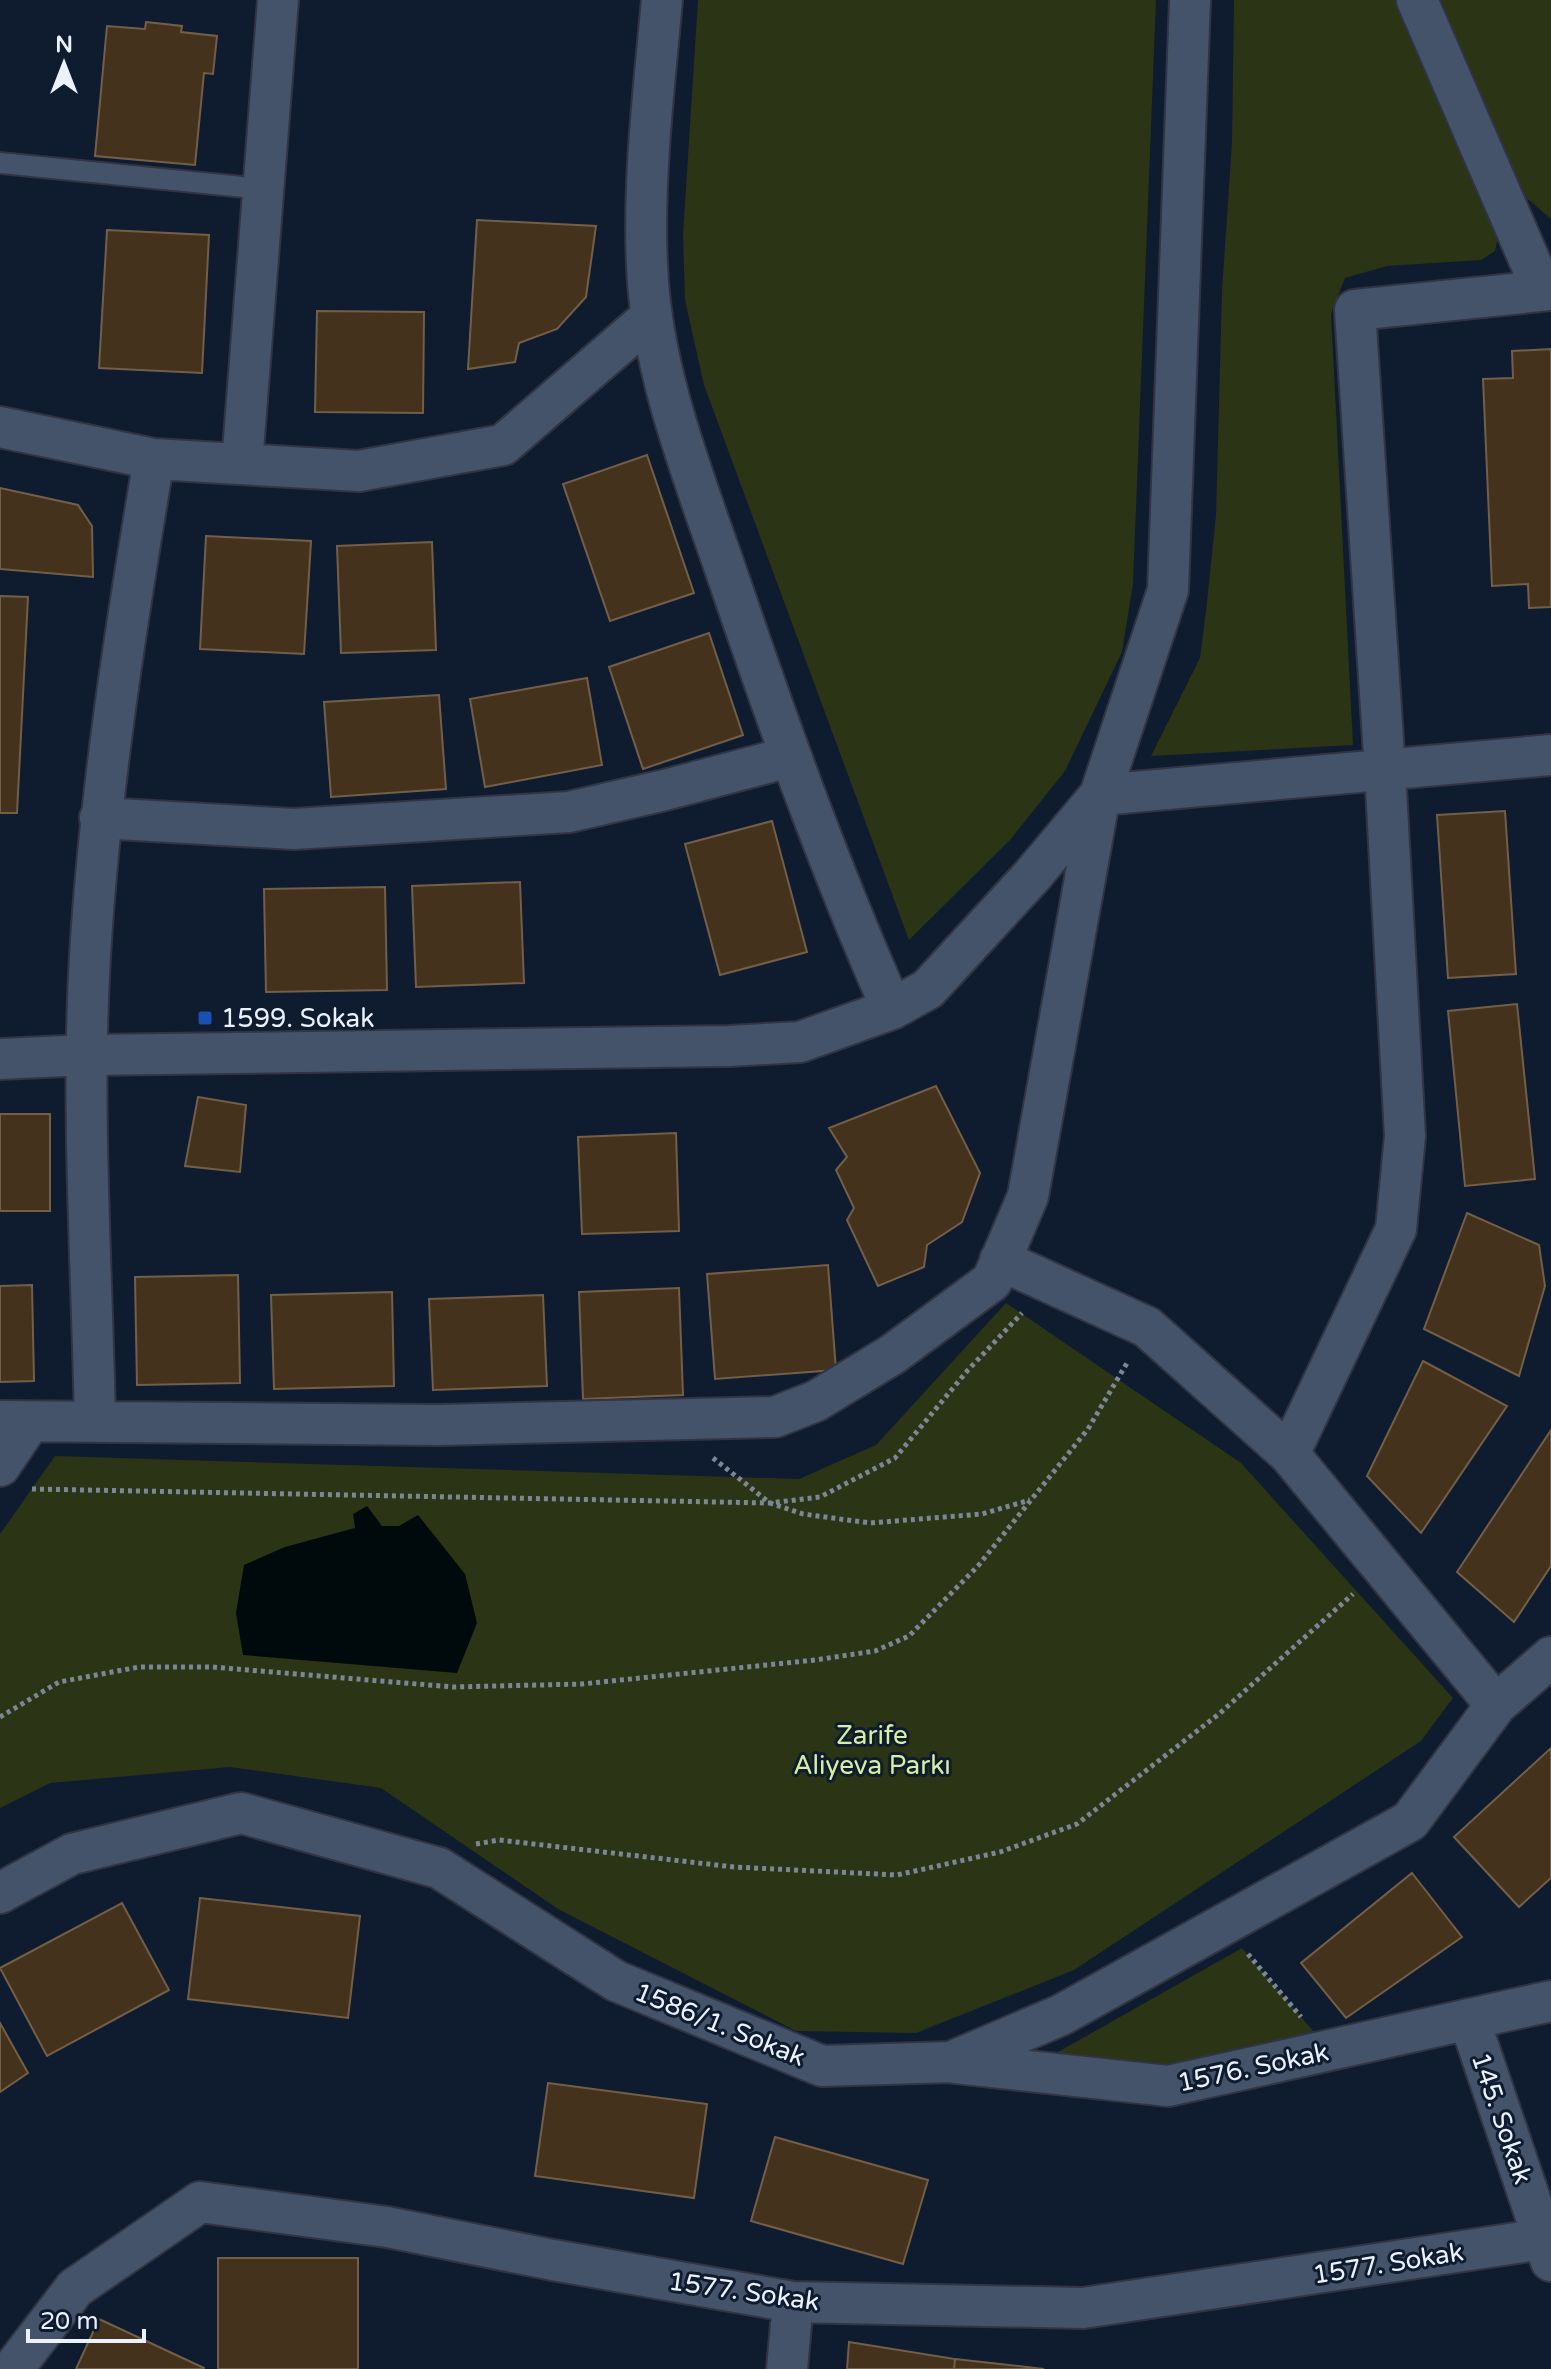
<svg xmlns="http://www.w3.org/2000/svg" width="1551" height="2369" viewBox="0 0 1551 2369" font-family="'Varela Round',sans-serif">
<style>
.green{fill:#2b3415}
.water{fill:#00090b}
.building{fill:#45321c;stroke:#735f48;stroke-width:2}
.lines{fill:none;stroke-linecap:round;stroke-linejoin:round}
.lane-casing{stroke:#303444;stroke-width:24}
.street-casing{stroke:#303444;stroke-width:44}
.path{stroke:#7d8696;stroke-width:5;stroke-dasharray:4 4;stroke-linecap:butt}
.lane{stroke:#44526a;stroke-width:20}
.street{stroke:#44526a;stroke-width:40}
.transit-dot{fill:#1a4fb4;stroke:#0f1b2f;stroke-width:3}
.labels{text-anchor:middle;stroke-width:6;stroke-linejoin:round;paint-order:stroke}
.poi-label{font-size:26px;fill:#ebf2fe;stroke:#0f1b2f;text-anchor:start}
.park-label{font-size:26px;fill:#d8efa3;stroke:#0f1b2f}
.street-label{font-size:26px;fill:#ebf2fe;stroke:#0f1b2f}
</style>
<rect width="100%" height="100%" fill="#0f1b2f"/>
<!-- green -->
<path class="green" d="M 698,0 L 1156,0 L 1133,584 L 1122,652 L 1065,771 L 1010,840 L 909,940 L 704,385 L 685,300 L 683,235 Z
M 1234,0 L 1399,0 L 1498,237 L 1495,251 L 1481,260 L 1387,266 L 1345,278 L 1331,314 L 1353,745 L 1151,756 L 1200,658 L 1207,602 L 1216,515 L 1222,291 L 1232,142 Z
M 1441,0 L 1551,0 L 1551,219 L 1522,194 L 1504,158 Z
M 1006,1303 L 1241,1463 L 1453,1698 L 1421,1741 L 1074,1970 L 916,2033 L 796,2031 L 558,1909 L 381,1788 L 230,1767 L 50,1783 L 0,1808 L 0,1534 L 55,1456 L 799,1479 L 876,1445 Z
M 1242,1948 L 1314,2032 L 1165,2068 L 1035,2065 Z"/>
<!-- water -->
<path class="water" d="M 367,1506 L 382,1526 L 399,1526 L 418,1515 L 465,1574 L 477,1623 L 457,1673 L 243,1655 L 236,1613 L 244,1565 L 285,1547 L 355,1528 L 353,1514 Z"/>
<!-- building -->
<path class="building" d="M 146,22 L 182,26 L 181,32 L 217,36 L 213,74 L 204,73 L 195,165 L 95,156 L 107,26 L 145,29 Z
M 477,220 L 596,226 L 586,297 L 557,329 L 519,343 L 515,362 L 468,369 Z
M 107,230 L 209,235 L 202,373 L 99,368 Z
M 317,311 L 424,312 L 423,413 L 315,412 Z
M 1551,349 L 1551,607 L 1529,608 L 1528,584 L 1492,586 L 1483,379 L 1513,378 L 1512,351 Z
M 647,455 L 694,593 L 610,621 L 563,484 Z
M 0,488 L 78,505 L 92,526 L 93,577 L 0,569 Z
M 206,536 L 311,541 L 304,654 L 200,649 Z
M 432,542 L 436,650 L 341,653 L 337,546 Z
M 0,596 L 28,597 L 17,813 L 0,813 Z
M 709,633 L 743,735 L 643,769 L 609,667 Z
M 587,678 L 602,765 L 485,787 L 470,699 Z
M 439,695 L 446,789 L 331,797 L 324,702 Z
M 1505,811 L 1516,974 L 1448,978 L 1437,815 Z
M 772,821 L 807,952 L 720,975 L 685,844 Z
M 520,882 L 524,983 L 416,987 L 412,886 Z
M 385,887 L 387,990 L 266,992 L 264,889 Z
M 1517,1004 L 1535,1179 L 1465,1186 L 1448,1011 Z
M 936,1086 L 980,1173 L 962,1222 L 927,1245 L 924,1267 L 878,1286 L 847,1220 L 854,1208 L 836,1170 L 847,1157 L 829,1128 Z
M 198,1097 L 246,1105 L 240,1172 L 185,1166 Z
M 0,1114 L 50,1114 L 50,1211 L 0,1211 Z
M 676,1133 L 679,1231 L 582,1234 L 578,1137 Z
M 1467,1213 L 1539,1245 L 1545,1286 L 1519,1376 L 1424,1329 Z
M 828,1265 L 836,1370 L 715,1379 L 707,1274 Z
M 238,1275 L 240,1383 L 137,1385 L 135,1277 Z
M 32,1285 L 34,1381 L 0,1382 L 0,1286 Z
M 679,1288 L 683,1395 L 583,1399 L 579,1292 Z
M 392,1292 L 394,1386 L 274,1389 L 271,1295 Z
M 543,1295 L 547,1386 L 433,1390 L 429,1299 Z
M 1423,1361 L 1507,1406 L 1421,1533 L 1367,1476 Z
M 1551,1430 L 1551,1566 L 1514,1622 L 1457,1572 Z
M 1551,1748 L 1551,1878 L 1519,1907 L 1454,1837 Z
M 1412,1873 L 1462,1937 L 1346,2018 L 1301,1963 Z
M 200,1898 L 360,1916 L 348,2018 L 188,1999 Z
M 122,1903 L 169,1990 L 47,2056 L 0,1968 Z
M 0,2023 L 28,2073 L 0,2092 Z
M 548,2083 L 707,2104 L 694,2198 L 535,2176 Z
M 775,2137 L 928,2180 L 903,2264 L 751,2221 Z
M 218,2258 L 358,2258 L 358,2369 L 218,2369 Z
M 99,2319 L 204,2368 L 204,2369 L 76,2369 Z
M 849,2342 L 955,2359 L 954,2369 L 847,2369 Z
M 955,2359 L 1044,2369 L 954,2369 Z"/>
<g class="lines">
<!-- lane casing -->
<g class="lane-casing">
<path id="lane" d="M 0,163 L 263,189"/>
</g>
<!-- street casing -->
<g class="street-casing">
<path id="street" d="M 662,0 C 654,88 643,177 647,265 C 651,371 693,475 727,574 C 777,721 829,867 892,1009
M 1417,0 L 1542,289
M 0,427 L 154,459 L 359,471 L 503,445 L 652,316
M 242,464 L 278,0
M 100,818 L 294,829 L 569,812 L 665,790 L 789,757
M 0,1059 L 87,1055 L 729,1046 L 800,1042 L 892,1009 L 928,989 L 1031,877 L 1100,795 L 1551,755
M 1000,1260 L 1147,1327 L 1289,1454
M 0,1421 L 439,1425 L 775,1417 L 816,1401 L 893,1354 L 992,1281 L 1028,1196 L 1100,795 L 1168,590 L 1190,0
M 95,1422 C 92,1269 81,1109 90,956 C 100,789 126,625 154,459
M 0,1466 L 29,1423
M 1496,1705 L 1289,1454 L 1396,1229 L 1405,1136 L 1385,770 L 1355,310 L 1551,290
M 0,1893 L 72,1854 L 241,1813 L 439,1868 L 616,1981 L 822,2066 L 951,2062 L 1061,2015 L 1410,1821 L 1496,1705 L 1551,1657
M 1469,2019 L 1551,2261
M 955,2063 L 1168,2086 L 1551,2001
M 13,2369 L 75,2288 L 200,2202 L 387,2227 L 553,2260 L 793,2302 L 1083,2308 L 1543,2239
M 787,2369 L 793,2302"/>
</g>
<!-- path -->
<path class="path" d="M 713,1458 L 770,1503 L 803,1514 L 870,1523 L 982,1514 L 1030,1500
M 32,1489 L 770,1503 L 820,1497 L 895,1458 L 968,1370 L 1022,1313
M 0,1717 L 59,1682 L 139,1667 L 212,1667 L 453,1687 L 582,1684 L 815,1660 L 875,1651 L 909,1636 L 978,1566 L 1088,1429 L 1127,1363
M 476,1844 L 499,1840 L 734,1867 L 897,1875 L 1000,1852 L 1077,1824 L 1219,1714 L 1353,1594
M 1248,1954 L 1301,2017"/>
<!-- lane -->
<use href="#lane" class="lane"/>
<!-- street -->
<use href="#street" class="street"/>
</g>
<!-- markers -->
<rect class="transit-dot" x="197" y="1010" width="16" height="16" rx="4"/>
<g class="labels">
<!-- poi labels -->
<g class="poi-label">
<text x="221" y="1027">1599. Sokak</text>
</g>
<!-- park labels -->
<g class="park-label">
<text x="872" y="1744">Zarife<tspan x="872" dy="30">Aliyeva Parkı</tspan></text>
</g>
<!-- street labels -->
<g class="street-label">
<text transform="translate(720 2024) rotate(22)" y="9">1586/1. Sokak</text>
<text transform="translate(1253 2067) rotate(-12)" y="9">1576. Sokak</text>
<text transform="translate(1502 2118) rotate(71)" y="9">145. Sokak</text>
<text transform="translate(1388 2263) rotate(-9)" y="9">1577. Sokak</text>
<text transform="translate(744 2291) rotate(8)" y="9">1577. Sokak</text>
</g>
</g>
<!-- north arrow -->
<g transform="translate(64 64)" stroke="#0f1b2f" stroke-width="6" paint-order="stroke">
<path d="M0-6L14 30L0 20L-14 30Z" fill="#ebf2fe"/>
<text y="-12" font-size="22" font-weight="bold" text-anchor="middle" fill="#ebf2fe">N</text>
</g>
<!-- scale -->
<path d="M28 2329v12h116v-12" fill="none" stroke="#ebf2fe" stroke-width="4"/>
<text x="40" y="2329" font-size="24" fill="#ebf2fe" stroke="#0f1b2f" stroke-width="6" paint-order="stroke">20 m</text>
</svg>
